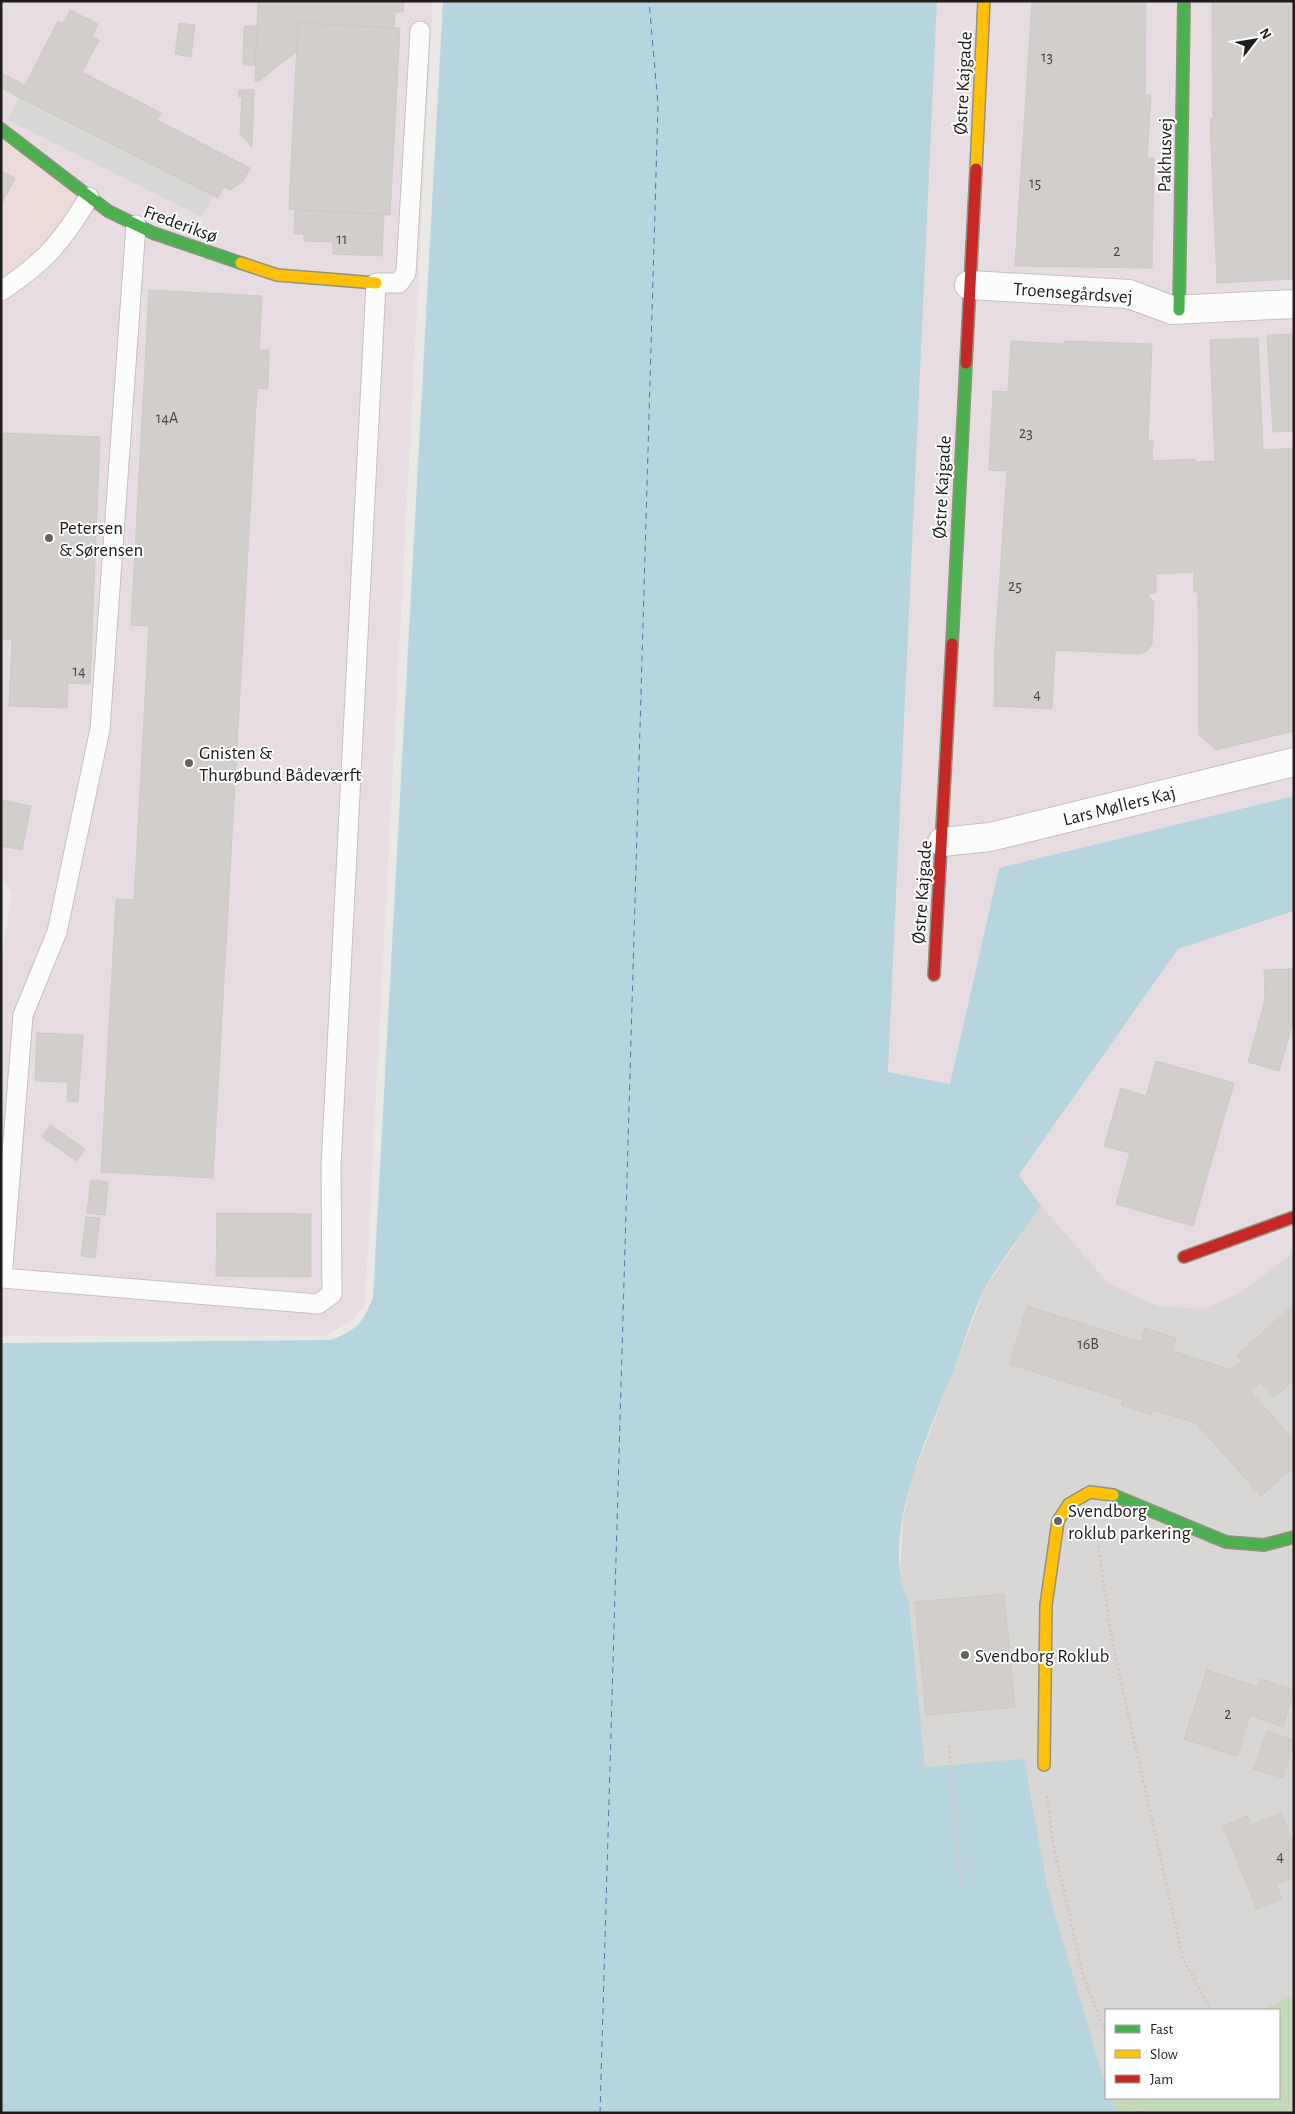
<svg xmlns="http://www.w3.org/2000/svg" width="1295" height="2114" viewBox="0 0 1295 2114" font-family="'Alegreya Sans',sans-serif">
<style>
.residential{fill:#d9d7d5}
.commercial{fill:#ecdbd9}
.industrial{fill:#e8dce3}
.religious{fill:#d8d8d6}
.forest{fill:#c4d9b9}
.water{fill:#b7d5de}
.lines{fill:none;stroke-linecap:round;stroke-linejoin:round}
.ferry{stroke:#4a78a9;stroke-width:1;stroke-dasharray:6 5;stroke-linecap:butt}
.building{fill:#d1cecb;stroke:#cdcac5}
.lane-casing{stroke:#c3c2c0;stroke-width:21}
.street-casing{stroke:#c3c2c0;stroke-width:30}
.fast-casing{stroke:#91937d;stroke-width:14}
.slow-casing{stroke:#91937d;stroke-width:14}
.jam-casing{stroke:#91937d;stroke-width:14}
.path{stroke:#d5c7c4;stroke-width:3;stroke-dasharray:2.5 2.5;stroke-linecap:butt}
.lane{stroke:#fcfcfb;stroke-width:19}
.street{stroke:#fcfcfb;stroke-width:28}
.fast{stroke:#4caf50;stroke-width:11}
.slow{stroke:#ffc107;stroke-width:11}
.jam{stroke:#c62828;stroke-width:11}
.poi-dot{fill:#646362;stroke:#fff;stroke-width:2}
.labels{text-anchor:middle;stroke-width:4;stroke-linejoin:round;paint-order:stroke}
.number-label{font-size:16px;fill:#494848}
.street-label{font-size:19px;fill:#1c1c1c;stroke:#fff}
.poi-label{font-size:19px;fill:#1c1c1c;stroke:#fff;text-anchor:start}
</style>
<rect width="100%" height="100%" fill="#eae8e4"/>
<!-- residential -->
<path class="residential" d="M 1294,911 L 1294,2113 L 1118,2113 L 1111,2098 L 1279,2098 L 1279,2010 L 1106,2010 L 1106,2086 L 1048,1890 L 1024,1760 L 925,1767 L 909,1602 L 903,1590 L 900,1576 L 903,1519 L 911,1481 L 985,1288 L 1041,1206 L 1019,1176 Z"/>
<!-- commercial -->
<path class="commercial" d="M 1,129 L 89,197 L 1,291 Z"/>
<!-- industrial -->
<path class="industrial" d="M 1,1 L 433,1 L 365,1305 L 350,1322 L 325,1336 L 1,1336 L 1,963 L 12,893 L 1,878 L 1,291 L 89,198 L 1,129 Z
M 937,1 L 1294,1 L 1294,796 L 999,868 L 950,1084 L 888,1072 Z
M 1294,911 L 1294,1252 L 1238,1294 L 1204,1309 L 1158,1306 L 1109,1284 L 1041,1206 L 1019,1176 L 1178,949 Z"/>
<!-- religious -->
<path class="religious" d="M 19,97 L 213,195 L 202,217 L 8,120 Z"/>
<!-- forest -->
<path class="forest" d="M 1294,1995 L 1294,2113 L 1118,2113 L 1111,2098 L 1279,2098 L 1279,2010 L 1262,2010 Z"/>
<!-- water -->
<path class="water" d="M 443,1 L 937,1 L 888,1072 L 950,1084 L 999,868 L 1294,796 L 1294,911 L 1178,949 L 1019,1175 L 1041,1206 C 1023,1233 1001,1260 985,1288 C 972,1313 964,1343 954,1369 C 930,1432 877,1537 909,1602 L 925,1767 L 1024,1759 L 1048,1890 L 1106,2086 L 1106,2098 L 1111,2098 L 1118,2113 L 1,2113 L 1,1343 L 331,1340 C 357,1330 363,1323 373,1297 Z"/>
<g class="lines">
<!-- ferry -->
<path class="ferry" d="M 600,2113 L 658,105 L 649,1"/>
</g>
<!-- building -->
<path class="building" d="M 258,1 L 404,1 L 403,12 L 395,12 L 394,28 L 298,23 L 297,51 L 259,81 L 255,81 Z
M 1032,1 L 1146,1 L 1145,95 L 1151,95 L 1147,158 L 1154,158 L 1152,268 L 1015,266 Z
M 1212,1 L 1294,1 L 1294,279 L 1217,283 L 1210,119 L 1213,119 Z
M 70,10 L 98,24 L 92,36 L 99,40 L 82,72 L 161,113 L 157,120 L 250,168 L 243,181 L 230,190 L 224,187 L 218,198 L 19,97 L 58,21 L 63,24 Z
M 179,23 L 195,25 L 191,57 L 175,54 Z
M 298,23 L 400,28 L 390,215 L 289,209 Z
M 244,26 L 257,26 L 255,65 L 243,65 Z
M 1,73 L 25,85 L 19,97 L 1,88 Z
M 239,90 L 254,90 L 252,147 L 240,134 L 242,97 L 239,97 Z
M 1,171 L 15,178 L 1,205 Z
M 295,210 L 384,214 L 382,256 L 333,254 L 333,242 L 304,241 L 304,234 L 294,234 Z
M 149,290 L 262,296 L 259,350 L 269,350 L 268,389 L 257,388 L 213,1178 L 101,1172 L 116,899 L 134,900 L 149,626 L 131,625 Z
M 1294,334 L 1294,431 L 1273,432 L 1267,335 Z
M 1258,338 L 1263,450 L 1294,448 L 1294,731 L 1216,750 L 1199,735 L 1198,592 L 1194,592 L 1194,572 L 1156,574 L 1156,593 L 1147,594 L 1154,602 L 1152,644 L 1147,651 L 1139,654 L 1055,650 L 1052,709 L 994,706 L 995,649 L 1007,471 L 989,470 L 993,391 L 1008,392 L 1011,341 L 1064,344 L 1064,341 L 1152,344 L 1148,441 L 1153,441 L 1152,461 L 1195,459 L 1196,462 L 1215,461 L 1210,340 Z
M 1,433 L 100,437 L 90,684 L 68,683 L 67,708 L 9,706 L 12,639 L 1,639 Z
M 1,800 L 31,806 L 22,850 L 1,846 Z
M 1294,969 L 1294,1019 L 1279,1071 L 1248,1062 L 1265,1000 L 1264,970 Z
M 37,1033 L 83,1035 L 78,1102 L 67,1101 L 68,1082 L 35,1081 Z
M 1156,1061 L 1234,1083 L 1193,1226 L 1116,1204 L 1130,1153 L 1104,1146 L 1121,1088 L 1146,1096 Z
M 50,1125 L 85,1149 L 77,1161 L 42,1137 Z
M 91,1180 L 108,1182 L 105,1215 L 87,1213 Z
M 217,1213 L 311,1214 L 311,1277 L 216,1276 Z
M 86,1217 L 100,1218 L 95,1258 L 81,1256 Z
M 1294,1304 L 1294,1380 L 1274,1397 L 1261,1382 L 1251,1392 L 1294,1440 L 1294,1467 L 1261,1496 L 1196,1423 L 1153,1410 L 1151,1415 L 1121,1405 L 1123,1400 L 1009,1364 L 1027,1306 L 1141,1342 L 1145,1328 L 1176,1338 L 1172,1351 L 1231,1370 L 1242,1361 L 1237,1355 Z
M 1004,1594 L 1015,1707 L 926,1715 L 915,1602 Z
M 1207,1670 L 1258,1687 L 1260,1679 L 1294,1690 L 1283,1727 L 1250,1715 L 1237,1756 L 1184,1739 Z
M 1267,1731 L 1294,1740 L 1283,1778 L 1254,1769 Z
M 1281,1813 L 1294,1845 L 1294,1877 L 1276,1884 L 1282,1899 L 1257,1909 L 1223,1826 L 1247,1816 L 1252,1825 Z"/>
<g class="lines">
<!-- lane casing -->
<g class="lane-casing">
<path id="lane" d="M 136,225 L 100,729 L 57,932 L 23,1015 L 2,1278 L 318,1304 L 332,1294 L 331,1166 L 376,283 L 399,283 L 406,273 L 420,31
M 1,291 C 46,261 61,243 89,197"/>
</g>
<!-- street casing -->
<g class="street-casing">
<path id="street" d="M 969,285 L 1129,294 L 1172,310 L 1294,304
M 942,842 L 990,837 L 1294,762"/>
</g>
<!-- fast casing -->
<g class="fast-casing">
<path id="fast" d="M 1,129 L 108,211 L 153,233 L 241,263
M 1179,310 L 1184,1
M 952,644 L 966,363
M 1113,1495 L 1226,1542 L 1264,1545 L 1294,1537"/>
</g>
<!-- slow casing -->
<g class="slow-casing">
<path id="slow" d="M 976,169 L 984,1
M 241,263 L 277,275 L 376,283
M 1044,1765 L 1046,1605 L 1058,1521 L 1069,1504 L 1090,1492 L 1113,1495"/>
</g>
<!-- jam casing -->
<g class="jam-casing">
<path id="jam" d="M 966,363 L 976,169
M 934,975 L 952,644
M 1184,1257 L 1294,1217"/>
</g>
<!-- path -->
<path class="path" d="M 1095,1525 L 1112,1641 L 1183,1959 L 1211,2010
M 949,1746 L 961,1885
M 1047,1796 L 1053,1843 L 1083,1975 L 1106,2035
M 1279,2091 L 1294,2104
M 1132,2098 L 1140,2113"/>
<!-- lane -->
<use href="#lane" class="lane"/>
<!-- street -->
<use href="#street" class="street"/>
<!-- fast -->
<use href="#fast" class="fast"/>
<!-- slow -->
<use href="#slow" class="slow"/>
<!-- jam -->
<use href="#jam" class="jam"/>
</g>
<!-- markers -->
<g class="poi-dot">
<circle cx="49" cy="538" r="5"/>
<circle cx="189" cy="763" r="5"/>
<circle cx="1058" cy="1521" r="5"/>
<circle cx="965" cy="1655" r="5"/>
</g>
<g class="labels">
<!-- number labels -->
<g class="number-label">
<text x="1047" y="62">13</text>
<text x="1035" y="188">15</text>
<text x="342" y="244">11</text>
<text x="1117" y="256">2</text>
<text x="167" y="423">14A</text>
<text x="1026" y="438">23</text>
<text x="1015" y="591">25</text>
<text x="79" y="676">14</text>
<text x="1037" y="699">4</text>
<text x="1088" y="1349">16B</text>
<text x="1228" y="1719">2</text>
<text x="1280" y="1861">4</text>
</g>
<!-- street labels -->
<g class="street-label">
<text transform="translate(962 83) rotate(-87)" y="7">Østre Kajgade</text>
<text transform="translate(1164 155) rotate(-89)" y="7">Pakhusvej</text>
<text transform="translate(181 223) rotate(20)" y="7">Frederiksø</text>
<text transform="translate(1073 292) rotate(4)" y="7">Troensegårdsvej</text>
<text transform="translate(941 487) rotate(-87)" y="7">Østre Kajgade</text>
<text transform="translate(1119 805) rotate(-14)" y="7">Lars Møllers Kaj</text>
<text transform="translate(921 892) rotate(-86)" y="7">Østre Kajgade</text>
</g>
<!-- poi labels -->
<g class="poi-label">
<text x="59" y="534">Petersen<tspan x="59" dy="22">&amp; Sørensen</tspan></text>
<text x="199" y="759">Gnisten &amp;<tspan x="199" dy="22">Thurøbund Bådeværft</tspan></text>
<text x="1068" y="1517">Svendborg<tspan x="1068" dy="22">roklub parkering</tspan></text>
<text x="975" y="1662">Svendborg Roklub</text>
</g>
</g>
<!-- border -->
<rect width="1295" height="2114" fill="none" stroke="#1c1c1c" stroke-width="5"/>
<!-- legend -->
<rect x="1105" y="2009" width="175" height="90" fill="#ffffff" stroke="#a4a4a4"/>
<rect x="1115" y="2025" width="25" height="8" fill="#4caf50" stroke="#a4a4a4"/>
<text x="1150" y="2034" font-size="15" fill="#1c1c1c">Fast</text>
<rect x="1115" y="2050" width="25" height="8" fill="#ffc107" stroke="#a4a4a4"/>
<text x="1150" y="2059" font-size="15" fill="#1c1c1c">Slow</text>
<rect x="1115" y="2075" width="25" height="8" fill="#c62828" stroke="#a4a4a4"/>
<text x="1150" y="2084" font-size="15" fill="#1c1c1c">Jam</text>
<!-- north arrow -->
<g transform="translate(1255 40) rotate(59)" stroke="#ffffff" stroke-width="4" paint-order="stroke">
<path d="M0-4L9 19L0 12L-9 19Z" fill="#1c1c1c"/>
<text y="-8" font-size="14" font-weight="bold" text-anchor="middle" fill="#1c1c1c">N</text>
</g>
</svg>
